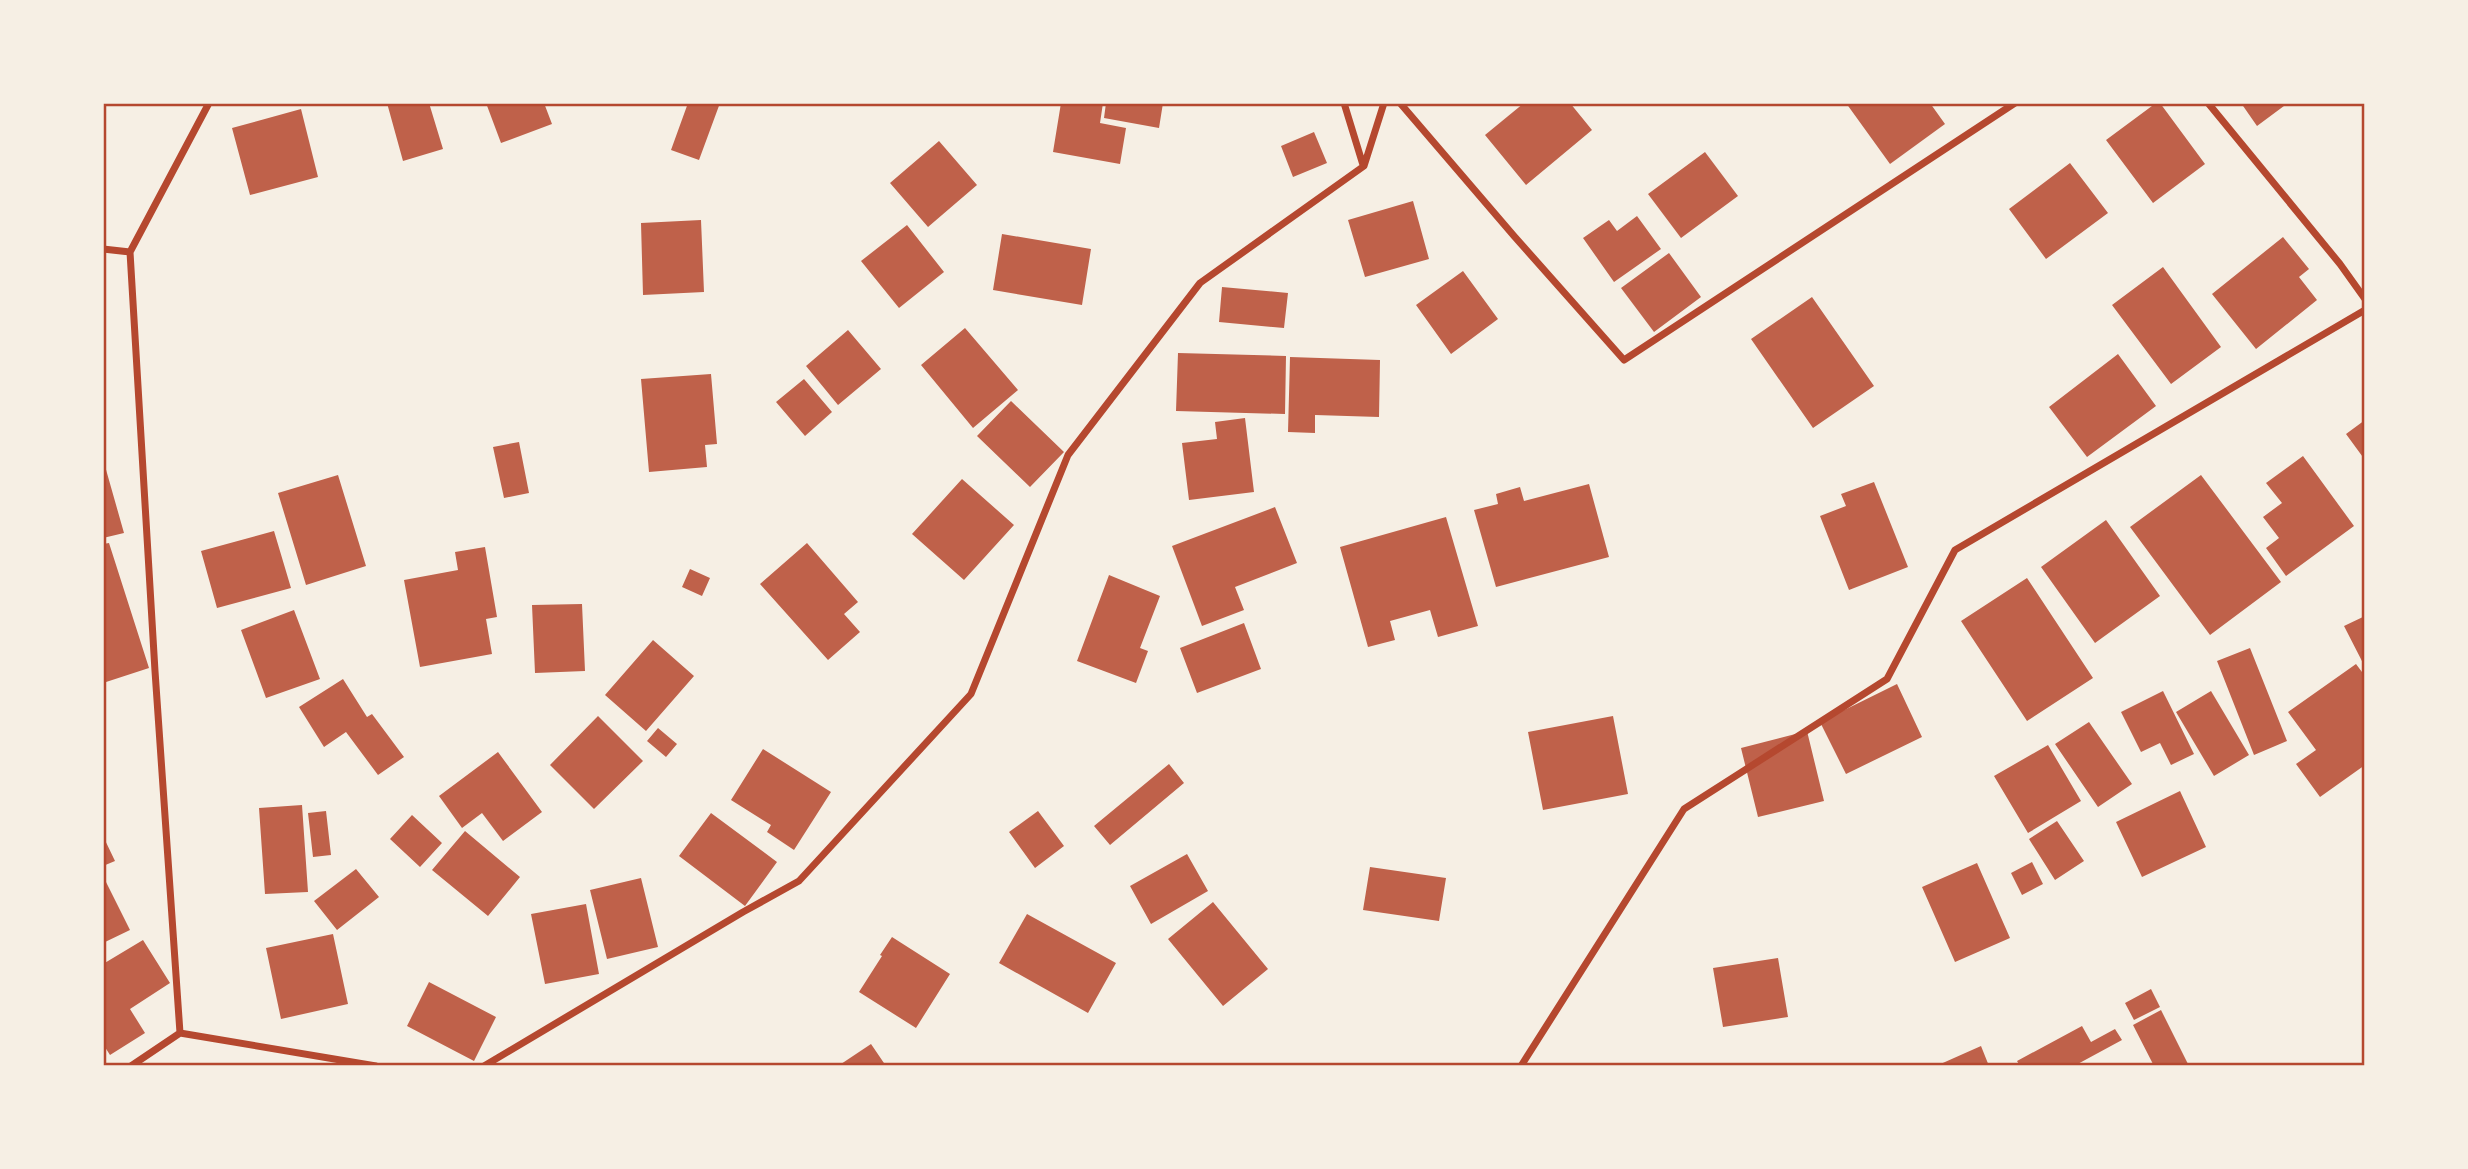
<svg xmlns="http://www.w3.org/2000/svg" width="2468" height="1169" viewBox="0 0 2468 1169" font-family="'IBM Plex Sans',sans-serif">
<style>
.building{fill:#bf614a}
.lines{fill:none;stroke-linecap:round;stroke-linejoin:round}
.minor{stroke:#b5482f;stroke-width:7}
.neatline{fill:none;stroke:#b5482f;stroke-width:2.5}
</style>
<rect width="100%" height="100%" fill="#f6efe4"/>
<!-- building -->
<path class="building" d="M 387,103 L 429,103 L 443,149 L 403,161 Z
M 486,103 L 544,103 L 552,124 L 501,143 Z
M 688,103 L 720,103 L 699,160 L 671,150 Z
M 1061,103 L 1103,103 L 1100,123 L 1126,128 L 1120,164 L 1053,152 Z
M 1106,103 L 1163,103 L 1159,128 L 1104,118 Z
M 1524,103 L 1570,103 L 1592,130 L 1526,185 L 1485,135 Z
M 1846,103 L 1930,103 L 1945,124 L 1890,164 Z
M 2156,103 L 2160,103 L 2205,164 L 2153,203 L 2106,140 Z
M 2241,103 L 2288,103 L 2257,126 Z
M 301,109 L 318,177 L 250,195 L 232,128 Z
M 1314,132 L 1327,163 L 1293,177 L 1281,146 Z
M 939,141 L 977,185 L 928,227 L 890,183 Z
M 1705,152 L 1738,196 L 1681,238 L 1648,194 Z
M 2070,163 L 2108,213 L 2046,259 L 2009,209 Z
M 1413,201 L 1429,259 L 1365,277 L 1348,220 Z
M 1637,216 L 1661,249 L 1614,282 L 1583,238 L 1609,220 L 1617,231 Z
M 701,220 L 704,292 L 643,295 L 641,223 Z
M 907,225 L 944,272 L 899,308 L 861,261 Z
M 1002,234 L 1091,249 L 1082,305 L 993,290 Z
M 2283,237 L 2309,269 L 2299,277 L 2317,300 L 2256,349 L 2212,294 Z
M 1669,253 L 1701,297 L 1654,332 L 1621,288 Z
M 2163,267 L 2221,347 L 2171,384 L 2112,305 Z
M 1463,271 L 1498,319 L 1451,354 L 1416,305 Z
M 1222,287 L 1288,293 L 1284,328 L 1219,322 Z
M 1812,297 L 1874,386 L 1813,428 L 1751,339 Z
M 965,328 L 1018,390 L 973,428 L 921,365 Z
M 848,330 L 881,369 L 838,405 L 806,366 Z
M 1178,353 L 1286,356 L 1285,414 L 1176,411 Z
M 2118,354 L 2156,406 L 2087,457 L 2049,407 Z
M 1290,357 L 1380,360 L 1379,417 L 1315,415 L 1315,433 L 1288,432 Z
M 711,374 L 717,444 L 705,445 L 707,467 L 649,472 L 641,379 Z
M 804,379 L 832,412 L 805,436 L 776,402 Z
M 1011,401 L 1064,452 L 1030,487 L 977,436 Z
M 1245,418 L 1254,492 L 1189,500 L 1182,443 L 1217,439 L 1215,422 Z
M 2365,420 L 2365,460 L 2346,434 Z
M 519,442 L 529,493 L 504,498 L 493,447 Z
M 2303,456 L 2354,526 L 2286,576 L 2266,548 L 2279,538 L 2263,517 L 2282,503 L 2266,483 Z
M 103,459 L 124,533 L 103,538 Z
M 338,475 L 366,566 L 306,585 L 278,493 Z
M 2201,475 L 2281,582 L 2210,635 L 2130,527 Z
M 962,479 L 1014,525 L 964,580 L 912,534 Z
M 1874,482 L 1908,567 L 1849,590 L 1820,516 L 1846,506 L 1841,494 Z
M 1589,484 L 1609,557 L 1496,587 L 1474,510 L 1498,504 L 1496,494 L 1520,487 L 1524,501 Z
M 1275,507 L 1297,563 L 1235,587 L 1244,610 L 1202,626 L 1172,546 Z
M 1446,517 L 1478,626 L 1438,637 L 1430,610 L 1390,621 L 1395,640 L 1368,647 L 1340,547 Z
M 2106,520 L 2160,596 L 2095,643 L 2041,567 Z
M 274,531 L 291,588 L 217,608 L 201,551 Z
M 109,543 L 149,668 L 103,683 L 103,544 Z
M 807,543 L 858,602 L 844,614 L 860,632 L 828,660 L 760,584 Z
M 485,547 L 497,617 L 486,619 L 492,654 L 420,667 L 404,580 L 458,570 L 455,552 Z
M 690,569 L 710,578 L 702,596 L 682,587 Z
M 1109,575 L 1160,596 L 1140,648 L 1148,651 L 1136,683 L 1077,661 Z
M 2027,578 L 2093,678 L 2027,721 L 1961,621 Z
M 582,604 L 585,671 L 535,673 L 532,605 Z
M 294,610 L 320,679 L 266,698 L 241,630 Z
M 2365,616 L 2365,667 L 2344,626 Z
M 1244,623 L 1261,669 L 1197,693 L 1180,648 Z
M 653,640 L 694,676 L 646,731 L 605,695 Z
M 2250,648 L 2287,741 L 2254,755 L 2217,661 Z
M 2356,664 L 2365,676 L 2365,765 L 2320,797 L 2296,764 L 2316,750 L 2288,712 Z
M 343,679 L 367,717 L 372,714 L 404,757 L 378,775 L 346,732 L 324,747 L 299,707 Z
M 1897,684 L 1922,737 L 1846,774 L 1820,722 Z
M 2163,691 L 2194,754 L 2171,765 L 2160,743 L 2141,752 L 2121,712 Z
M 2211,691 L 2249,755 L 2214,776 L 2176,712 Z
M 598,716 L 643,761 L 594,809 L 550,765 Z
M 1613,716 L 1628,794 L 1543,810 L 1528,732 Z
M 2089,722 L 2132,784 L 2098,807 L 2055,744 Z
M 658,728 L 677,744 L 666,757 L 647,741 Z
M 1807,731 L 1824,801 L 1758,817 L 1741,748 Z
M 2048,745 L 2081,801 L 2028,833 L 1994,776 Z
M 763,749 L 831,792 L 794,850 L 767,832 L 771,825 L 731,800 Z
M 498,752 L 542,812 L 503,841 L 482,813 L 462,828 L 439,796 Z
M 1169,764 L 1184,783 L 1110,845 L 1094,826 Z
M 2180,791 L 2206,847 L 2142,877 L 2116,822 Z
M 302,805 L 308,892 L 265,894 L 259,808 Z
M 326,811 L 331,855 L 313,857 L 308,813 Z
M 1038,811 L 1064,846 L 1035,868 L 1009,832 Z
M 711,813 L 777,862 L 745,906 L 679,856 Z
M 412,815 L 442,843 L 420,867 L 390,839 Z
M 2057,821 L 2084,861 L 2055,880 L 2029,839 Z
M 465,831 L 520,877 L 488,916 L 432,870 Z
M 103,836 L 115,861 L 103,866 Z
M 1187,854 L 1208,891 L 1151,924 L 1130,886 Z
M 2032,862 L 2043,884 L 2022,895 L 2011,873 Z
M 1977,863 L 2010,938 L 1955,962 L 1922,887 Z
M 1370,867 L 1446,878 L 1439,921 L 1363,910 Z
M 356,869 L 379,897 L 337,930 L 314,901 Z
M 103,876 L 130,930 L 103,943 Z
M 641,878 L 658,947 L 607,959 L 590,890 Z
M 1213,902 L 1268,969 L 1223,1006 L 1168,939 Z
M 586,904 L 599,974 L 545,984 L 531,914 Z
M 1027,914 L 1116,963 L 1088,1013 L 999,963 Z
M 333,934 L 348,1004 L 281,1019 L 266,948 Z
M 892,937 L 950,974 L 916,1028 L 859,992 L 882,956 L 880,955 Z
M 143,940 L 170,983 L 130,1009 L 145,1033 L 110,1055 L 103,1044 L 103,964 Z
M 1778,958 L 1788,1017 L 1723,1027 L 1713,968 Z
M 429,982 L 496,1017 L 474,1061 L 407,1026 Z
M 2151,989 L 2160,1007 L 2134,1020 L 2125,1003 Z
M 2161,1010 L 2189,1066 L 2154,1066 L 2133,1025 Z
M 2082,1026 L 2091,1042 L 2115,1029 L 2122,1040 L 2074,1066 L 2020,1066 L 2017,1061 Z
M 871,1044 L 886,1066 L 838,1066 Z
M 1981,1046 L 1989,1066 L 1936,1066 Z"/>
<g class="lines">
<!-- minor -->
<path class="minor" d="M 1344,103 L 1363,165
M 1400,103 L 1514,236 L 1624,360 L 2015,103
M 2208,103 L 2340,264 L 2365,299
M 103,249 L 130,252
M 180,1033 L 376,1066
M 131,1066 L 180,1033 L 155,671 L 130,252 L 209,103
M 484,1066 L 743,912 L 799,881 L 971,694 L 1068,455 L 1200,283 L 1364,166 L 1384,103
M 1521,1066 L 1684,809 L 1887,679 L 1955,550 L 2365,310"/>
</g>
<!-- border -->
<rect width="2468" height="1169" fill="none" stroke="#f6efe4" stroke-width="210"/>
<rect x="105" y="105" width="2258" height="959" class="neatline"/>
</svg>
